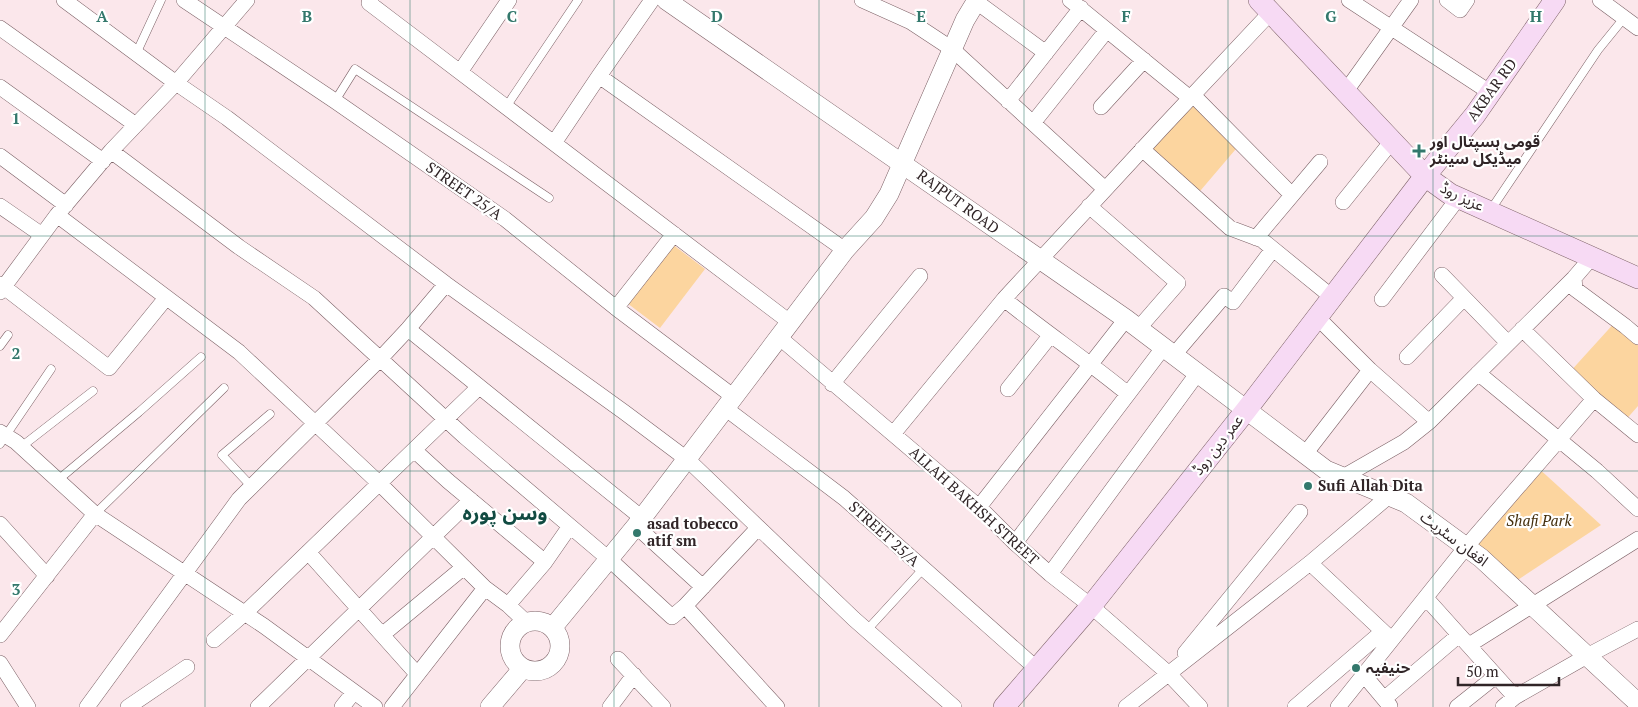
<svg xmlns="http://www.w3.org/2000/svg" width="1638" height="707" viewBox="0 0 1638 707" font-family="'PT Serif','Noto Sans Arabic',serif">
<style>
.green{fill:#fcd59f}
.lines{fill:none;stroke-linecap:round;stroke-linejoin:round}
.service-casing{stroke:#7c6166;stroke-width:9}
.minor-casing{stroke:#7c6166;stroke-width:16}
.tertiary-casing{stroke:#7c6166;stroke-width:20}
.secondary-casing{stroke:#7c6166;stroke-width:22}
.service{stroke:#fff;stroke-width:8}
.minor{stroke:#fff;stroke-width:15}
.tertiary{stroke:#fff;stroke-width:19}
.secondary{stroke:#f7daf4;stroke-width:21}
.grid{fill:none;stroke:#33786c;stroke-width:1;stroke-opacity:0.55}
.poi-dot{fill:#33786c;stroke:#fff;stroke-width:2}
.labels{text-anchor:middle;stroke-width:4.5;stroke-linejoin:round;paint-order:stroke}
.street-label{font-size:15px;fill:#302527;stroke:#fff}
.poi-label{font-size:15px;font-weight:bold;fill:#302527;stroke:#fff;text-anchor:start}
.park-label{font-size:15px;font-style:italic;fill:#442f0d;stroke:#fff}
.district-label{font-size:20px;font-weight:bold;fill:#114b42;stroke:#fff}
.grid-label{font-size:16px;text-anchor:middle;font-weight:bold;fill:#33786c;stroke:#fff;stroke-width:4.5;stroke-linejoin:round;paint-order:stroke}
</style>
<rect width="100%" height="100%" fill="#fbe7eb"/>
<!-- green -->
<path class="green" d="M 1193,95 L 1241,143 L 1195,197 L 1142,149 Z
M 672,244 L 705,269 L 660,328 L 627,303 Z
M 1617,320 L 1638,338 L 1638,406 L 1623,423 L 1568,374 Z
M 1536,466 L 1601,525 L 1510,585 L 1466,547 Z"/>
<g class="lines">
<!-- service casing -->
<g class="service-casing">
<path id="service" d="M 136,54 L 161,0
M 335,101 L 355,69 L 549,198
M 506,107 L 578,0
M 1490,211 L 1598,50 L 1624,18
M 0,346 L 8,335
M 0,444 L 51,369
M 21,447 L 93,391
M 58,480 L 139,412 L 201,357
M 251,486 L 222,455 L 270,414
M 95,514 L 224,388
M 867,630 L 923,569"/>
</g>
<!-- minor casing -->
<g class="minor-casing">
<path id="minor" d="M 64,0 L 176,83 L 247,0
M 184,0 L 335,101 L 505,219 L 616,308 L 734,397
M 371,0 L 369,3 L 398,25 L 791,323
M 862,0 L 911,22 L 952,49 L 1105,189
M 974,0 L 1046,53
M 1070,0 L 1190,98
M 1349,0 L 1491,93
M 1447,0 L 1460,10 L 1467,0
M 1600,0 L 1638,28
M 0,28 L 136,125
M 460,72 L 509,0
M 599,76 L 845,250
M 0,87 L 103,161
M 1346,91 L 1411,0
M 1193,95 L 1292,195
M 1008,101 L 1081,8
M 1101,107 L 1144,60
M 1033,123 L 1107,30
M 554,143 L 599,76 L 652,0
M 1142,149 L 1230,228 L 1262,240 L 1332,297
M 111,151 L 239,247 L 314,298 L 465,437 L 610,560 L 672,617 L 685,606 L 777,707
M 0,156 L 66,205
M 1343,202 L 1392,141
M 0,206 L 42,235
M 1089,206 L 1178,283 L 1138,329
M 57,215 L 239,352 L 380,484 L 485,588 L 508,605 L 526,622
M 1256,238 L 1320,162
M 1442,275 L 1508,343
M 1574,278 L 1575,289 L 1625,326 L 1638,337
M 0,284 L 109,368 L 166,298
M 0,292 L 57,215 L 111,151 L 176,83 L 227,118 L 446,284 L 624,412 L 688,460 L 854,619 L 954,707
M 1004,299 C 1045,332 1088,361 1128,394
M 1382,299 L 1459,197
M 616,308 L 674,234
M 1317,317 L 1370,370 L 1429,422
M 408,329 L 642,518
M 1522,329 L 1594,399 L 1638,435
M 780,338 L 979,507 L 1015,543 L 1050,574 L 1091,606 L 1169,674 L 1200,707
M 1173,356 L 1224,296 L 1233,302 L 1273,249
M 1407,357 L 1464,298
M 1478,373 L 1597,471 L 1638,509
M 832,384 L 920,276
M 1008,389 L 1050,336
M 725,408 L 844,498 L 1037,669
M 0,432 L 16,442 L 95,514 L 264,626 L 375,707
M 893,434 L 1004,299 L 1162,128 L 1271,12
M 414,450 L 448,481 L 545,562
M 1305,454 L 1370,370
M 1343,477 L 1404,442 L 1429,422 L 1574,278 L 1592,257
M 979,507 L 1126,319
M 0,524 L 47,576
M 636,526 L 703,587
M 1015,543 L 1163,348
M 308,552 L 417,674
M 1310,563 L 1389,637
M 1050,574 L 1197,374
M 1426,598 L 1515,697
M 508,605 L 545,562 L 570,526
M 685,606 L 758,528
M 0,635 L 95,514
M 382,635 L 464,567
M 214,640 L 245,613 L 479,387
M 1469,645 L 1638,539
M 1185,653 L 1300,512
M 618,659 L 663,707
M 0,663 L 28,707
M 1364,675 L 1390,706
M 1384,699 L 1459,635
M 87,707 L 239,499 L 380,359 L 408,329 L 446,284
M 128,707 L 187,667
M 258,707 L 471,500
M 342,707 L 354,692
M 392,707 L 485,588
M 610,707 L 634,675
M 1126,707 L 1310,563 L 1389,496
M 1295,707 L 1382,632
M 1338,707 L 1466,547 L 1594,399
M 1457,707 L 1496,676
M 1503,707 L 1515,697 L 1587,656 L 1638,629"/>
</g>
<!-- tertiary casing -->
<g class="tertiary-casing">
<path id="tertiary" d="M 666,0 L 1126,319 L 1326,470 L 1406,503 L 1481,558 L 1638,703
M510 646a25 25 0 1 1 50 0a25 25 0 1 1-50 0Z
M 553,627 L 636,526 L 845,250 L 874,218 L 889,194 L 965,20 L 977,0
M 490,707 L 523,668"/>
</g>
<!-- secondary casing -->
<g class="secondary-casing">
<path id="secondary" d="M 1259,0 L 1425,176 L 1450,194 L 1638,278
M 1004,707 L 1091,606 L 1247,409 L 1425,176 L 1475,115 L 1555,0"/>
</g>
<!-- service -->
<use href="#service" class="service"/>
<!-- minor -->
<use href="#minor" class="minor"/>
<!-- tertiary -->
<use href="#tertiary" class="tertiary"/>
<!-- secondary -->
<use href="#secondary" class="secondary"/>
</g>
<!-- grid -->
<path class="grid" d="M 205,0 L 205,707M 410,0 L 410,707M 614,0 L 614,707M 819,0 L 819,707M 1024,0 L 1024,707M 1228,0 L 1228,707M 1433,0 L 1433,707M 0,236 L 1638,236M 0,471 L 1638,471"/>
<!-- markers -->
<g class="poi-dot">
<path d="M1416.5 143.5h5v5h5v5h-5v5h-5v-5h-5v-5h5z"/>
<circle cx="1308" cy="486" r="5"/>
<circle cx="637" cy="533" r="5"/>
<circle cx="1356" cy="668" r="5"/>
</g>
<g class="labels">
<!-- street labels -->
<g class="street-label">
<text transform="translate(1492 90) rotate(-54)" y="5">AKBAR RD</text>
<text transform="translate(464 191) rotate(35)" y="5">STREET 25/A</text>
<text transform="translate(1462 197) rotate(26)" y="5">عزیز روڈ</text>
<text transform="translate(958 202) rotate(36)" y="5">RAJPUT ROAD</text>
<text transform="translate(1218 445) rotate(-52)" y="5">عمر دین روڈ</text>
<text transform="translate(974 506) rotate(42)" y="5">ALLAH BAKHSH STREET</text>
<text transform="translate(884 534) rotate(42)" y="5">STREET 25/A</text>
<text transform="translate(1454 539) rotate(37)" y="5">افغان سٹریٹ</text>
</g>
<!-- poi labels -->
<g class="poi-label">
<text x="1430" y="147">قومی ہسپتال اور<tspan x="1430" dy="17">میڈیکل سینٹر</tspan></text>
<text x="1318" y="491">Sufi Allah Dita</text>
<text x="647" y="529">asad tobecco<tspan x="647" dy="17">atif sm</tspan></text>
<text x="1366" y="673">حنیفیہ</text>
</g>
<!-- park labels -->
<g class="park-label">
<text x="1539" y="526">Shafi Park</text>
</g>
<!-- district labels -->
<g class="district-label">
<text x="505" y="520">وسن پورہ</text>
</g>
</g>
<g class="grid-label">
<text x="102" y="22">A</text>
<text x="307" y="22">B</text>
<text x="512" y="22">C</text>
<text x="717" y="22">D</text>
<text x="921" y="22">E</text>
<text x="1126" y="22">F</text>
<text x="1331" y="22">G</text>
<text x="1536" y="22">H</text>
<text x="16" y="124">1</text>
<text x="16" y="359">2</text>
<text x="16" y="595">3</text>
</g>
<!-- scale -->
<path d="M1458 677v8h101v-8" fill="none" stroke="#302527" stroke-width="2.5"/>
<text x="1466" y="677" font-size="15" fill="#302527" stroke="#ffffff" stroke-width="4" paint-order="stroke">50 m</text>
</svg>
